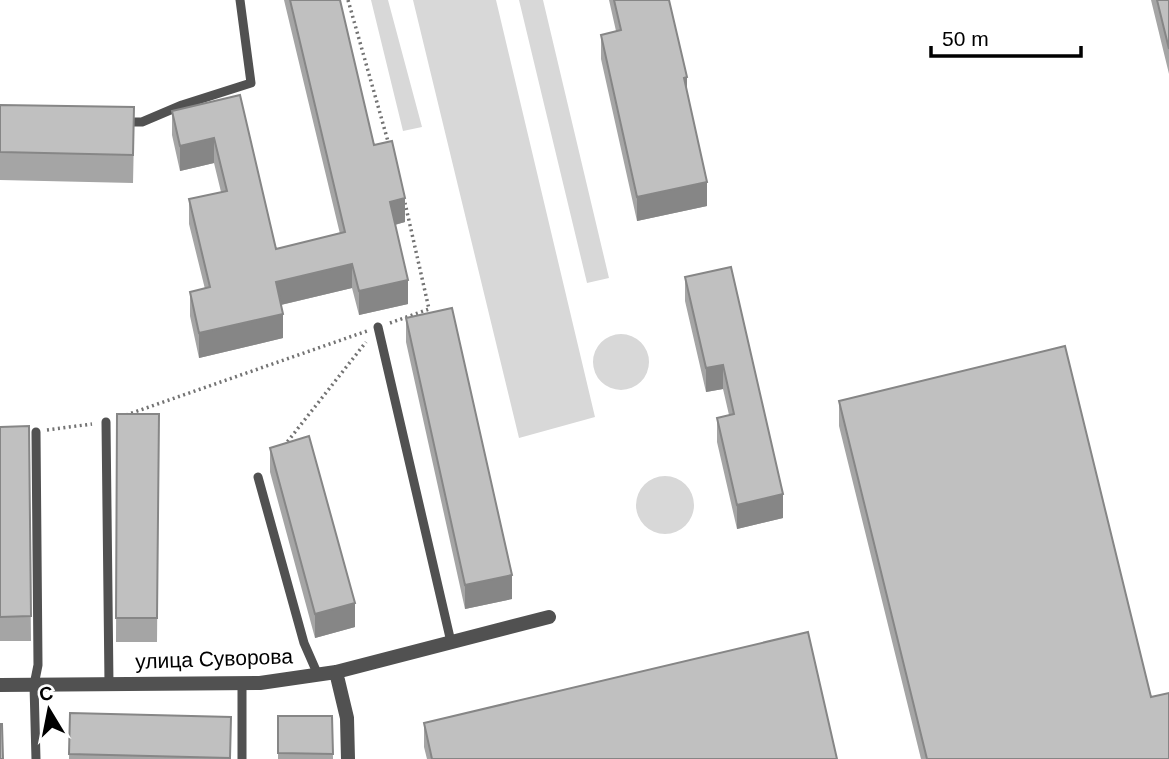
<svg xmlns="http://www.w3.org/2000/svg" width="1169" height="759" viewBox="0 0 1169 759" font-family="Arial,sans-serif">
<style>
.green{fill:#d8d8d8}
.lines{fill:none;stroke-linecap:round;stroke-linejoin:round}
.path{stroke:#737373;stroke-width:3.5;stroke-dasharray:2 3.5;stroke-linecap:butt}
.service{stroke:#515151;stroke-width:9}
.minor{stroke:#515151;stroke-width:14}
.wall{fill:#a5a5a5}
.shaded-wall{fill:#868686}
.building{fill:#c0c0c0;stroke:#868686;stroke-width:2}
.labels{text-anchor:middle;stroke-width:5;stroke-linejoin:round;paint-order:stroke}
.street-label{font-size:21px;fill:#000;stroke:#fff}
</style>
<rect width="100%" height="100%" fill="#fff"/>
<!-- green -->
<path class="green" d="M 371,0 L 388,0 L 422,127 L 403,131 Z
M 413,0 L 496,0 L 595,417 L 519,438 Z
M 519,0 L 543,0 L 609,278 L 587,283 Z
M593 362a28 28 0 1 1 56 0a28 28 0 1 1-56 0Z
M636 505a29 29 0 1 1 58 0a29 29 0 1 1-58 0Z"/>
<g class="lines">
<!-- path -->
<path class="path" d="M 348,0 L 389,145
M 390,323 L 429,309 L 405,203
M 126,415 L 367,331
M 47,430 L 92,424
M 284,446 L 366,342"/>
<!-- service -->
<path class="service" d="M 124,122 L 142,122 L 182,105 L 251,83 L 240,0
M 378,327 L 451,642
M 106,422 L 109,684
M 258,477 L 304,643 L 318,675
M 242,683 L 242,759
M 36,759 L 34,685 L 38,665 L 36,432"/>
<!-- minor -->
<path class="minor" d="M 336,672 L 347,718 L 348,759
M 0,685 L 260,683 L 336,672 L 549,617"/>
</g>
<!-- wall -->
<path class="wall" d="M 284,0 L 340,0 L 374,145 L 405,222 L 395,225 L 408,304 L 359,315 L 352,288 L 281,305 L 283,338 L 199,358 L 190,316 L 190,292 L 205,289 L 189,224 L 189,199 L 221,192 L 214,163 L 180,171 L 172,135 L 172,111 L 240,95 L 276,249 L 340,234 Z
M 609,0 L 669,0 L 687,92 L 707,206 L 637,221 L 601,59 L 601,35 L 616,31 Z
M 1151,0 L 1169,0 L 1169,74 Z
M 0,105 L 134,136 L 133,183 L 0,180 Z
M 731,267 L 783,518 L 737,529 L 717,442 L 717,418 L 729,415 L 723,389 L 706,392 L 685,301 L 685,277 Z
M 406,318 L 512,599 L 465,609 L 406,342 Z
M 839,401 L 1151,697 L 1169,759 L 921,759 L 839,426 Z
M 117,414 L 159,414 L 157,642 L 116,642 Z
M 29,426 L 31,641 L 0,641 L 0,427 Z
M 270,448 L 355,627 L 315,638 L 270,472 Z
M 70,713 L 231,717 L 231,759 L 69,759 Z
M 278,716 L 332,716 L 333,759 L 278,759 Z
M 424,723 L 837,759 L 427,759 L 424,747 Z"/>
<!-- shaded-wall -->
<path class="shaded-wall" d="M 687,77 L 687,101 L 684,78 Z
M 214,138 L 214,163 L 180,171 L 180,146 Z
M 707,182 L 707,206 L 637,221 L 637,197 Z
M 405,198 L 405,222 L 390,226 L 390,202 Z
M 352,264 L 352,288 L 276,306 L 276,282 Z
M 408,280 L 408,304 L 359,315 L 359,291 Z
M 283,314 L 283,338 L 199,358 L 199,333 Z
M 723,365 L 723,389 L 706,392 L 706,368 Z
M 783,494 L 783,518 L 737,529 L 737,505 Z
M 512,575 L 512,599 L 465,609 L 465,585 Z
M 355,603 L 355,627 L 315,638 L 315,614 Z"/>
<!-- building -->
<path class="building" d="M 290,0 L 340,0 L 374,145 L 392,141 L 405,198 L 390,202 L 408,280 L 359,291 L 352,264 L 276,282 L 283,314 L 199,333 L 190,292 L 210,287 L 189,199 L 227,191 L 214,138 L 180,146 L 172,111 L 240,95 L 276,249 L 345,232 Z
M 614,0 L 669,0 L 687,77 L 684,78 L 707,182 L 637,197 L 601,35 L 621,30 Z
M 1157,0 L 1169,0 L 1169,49 Z
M 0,105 L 134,107 L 133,155 L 0,152 Z
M 731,267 L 783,494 L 737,505 L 717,418 L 734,414 L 723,365 L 706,368 L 685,277 Z
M 452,308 L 512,575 L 465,585 L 406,318 Z
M 1065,346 L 1151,697 L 1169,693 L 1169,759 L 927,759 L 839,401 Z
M 117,414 L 159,414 L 157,618 L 116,618 Z
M 29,426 L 31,616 L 0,617 L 0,427 Z
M 309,436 L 355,603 L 315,614 L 270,448 Z
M 808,632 L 837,759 L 432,759 L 424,723 Z
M 70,713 L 231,717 L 230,758 L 69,754 Z
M 278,716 L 332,716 L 333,754 L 278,753 Z
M 0,724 L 2,724 L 3,759 L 0,759 Z"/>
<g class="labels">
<!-- street labels -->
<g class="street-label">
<text transform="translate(214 659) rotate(-2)" y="7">улица Суворова</text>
</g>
</g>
<!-- north arrow -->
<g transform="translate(49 710) rotate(350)" stroke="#ffffff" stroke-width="5" paint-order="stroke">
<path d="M0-5L12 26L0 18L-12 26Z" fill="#000000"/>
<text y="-10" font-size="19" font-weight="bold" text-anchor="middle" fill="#000000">С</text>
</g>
<!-- scale -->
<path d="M931 46v10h150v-10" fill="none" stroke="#000000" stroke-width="3.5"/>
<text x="942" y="46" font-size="21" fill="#000000" stroke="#ffffff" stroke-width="5" paint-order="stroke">50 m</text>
</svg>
